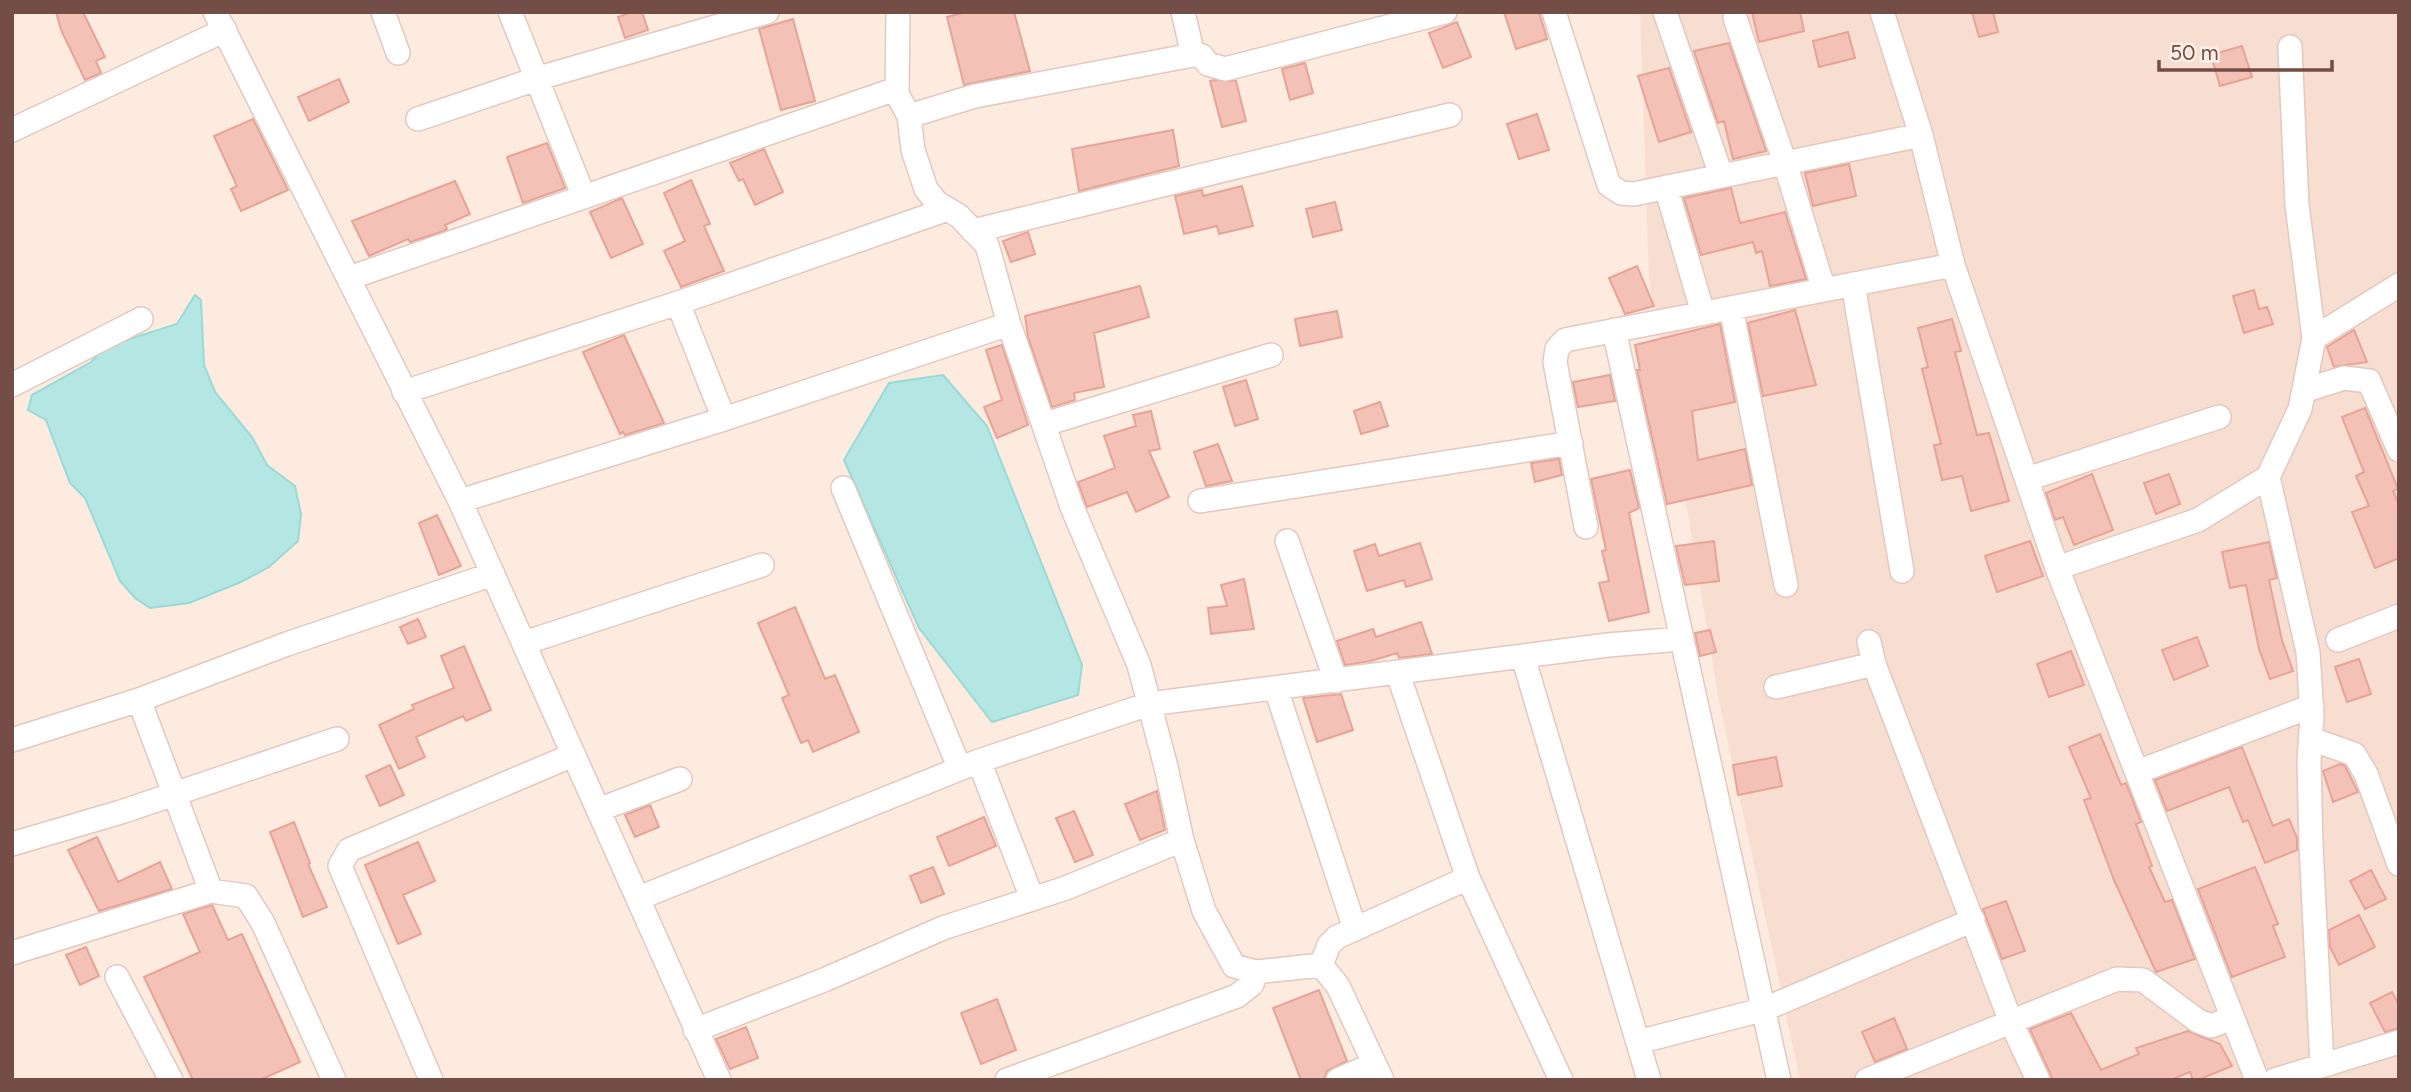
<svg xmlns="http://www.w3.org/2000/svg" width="2411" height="1092" viewBox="0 0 2411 1092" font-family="Figtree,sans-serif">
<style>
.residential{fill:#f7ded1}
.water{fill:#b4e7e3;stroke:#9ad9d5;stroke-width:2}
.building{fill:#f4c1b7;stroke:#e7a396;stroke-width:2}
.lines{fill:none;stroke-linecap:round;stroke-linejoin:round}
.minor-casing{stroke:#e3c8bf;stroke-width:26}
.minor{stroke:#fff;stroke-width:23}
</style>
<rect width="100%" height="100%" fill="#fdebe0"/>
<!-- residential -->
<path class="residential" d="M 1640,12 L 2399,12 L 2399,1080 L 1800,1080 L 1719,701 L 1649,280 Z"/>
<!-- water -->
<path class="water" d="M 195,295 L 201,300 L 204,365 L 215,392 L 252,437 L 267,465 L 295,486 L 301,514 L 298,541 L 269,567 L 241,582 L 189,603 L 150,608 L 135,598 L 120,581 L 85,498 L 70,483 L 46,420 L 28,410 L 32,395 L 91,362 L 104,347 L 177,324 Z
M 943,375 L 987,426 L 1082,665 L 1078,695 L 992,722 L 919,628 L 844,460 L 889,383 Z"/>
<!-- building -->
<path class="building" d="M 56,12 L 83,12 L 105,57 L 96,61 L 101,73 L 85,80 L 61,30 Z
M 631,12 L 642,12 L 648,30 L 625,38 L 618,17 Z
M 966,12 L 1014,12 L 1030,71 L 964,85 L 947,17 Z
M 1504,12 L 1539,12 L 1547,39 L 1516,49 Z
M 1752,12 L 1800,12 L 1804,31 L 1759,42 Z
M 1972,12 L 1993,12 L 1998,32 L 1979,37 Z
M 793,19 L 815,101 L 781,110 L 759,29 Z
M 1457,22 L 1471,57 L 1443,68 L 1429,33 Z
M 1848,32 L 1855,58 L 1819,67 L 1813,41 Z
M 1729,43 L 1766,151 L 1733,159 L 1724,121 L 1718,123 L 1694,51 Z
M 2242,46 L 2252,77 L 2220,86 L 2211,55 Z
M 1305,63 L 1313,93 L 1290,100 L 1282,69 Z
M 1669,68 L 1691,132 L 1659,142 L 1638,76 Z
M 339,79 L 349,102 L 309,121 L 298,97 Z
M 1214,80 L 1236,81 L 1246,121 L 1222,127 L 1210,81 Z
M 1537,114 L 1549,150 L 1519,159 L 1507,124 Z
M 253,119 L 288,190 L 241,211 L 231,189 L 237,186 L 214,136 Z
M 1173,130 L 1179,166 L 1079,191 L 1072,149 Z
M 547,143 L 565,188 L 523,203 L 507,157 Z
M 764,149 L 783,192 L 755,205 L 743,179 L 739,181 L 730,163 Z
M 1849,164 L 1856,196 L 1813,206 L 1805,173 Z
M 691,180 L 710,224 L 704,226 L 724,271 L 681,287 L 664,251 L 685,241 L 664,193 Z
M 455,181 L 470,214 L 445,225 L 447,229 L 441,232 L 410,242 L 408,239 L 369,256 L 352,221 Z
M 1242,186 L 1253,226 L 1219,234 L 1217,226 L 1184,234 L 1175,196 L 1202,190 L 1203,196 Z
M 1731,188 L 1740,223 L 1785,212 L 1806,279 L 1770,286 L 1762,251 L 1756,253 L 1753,242 L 1701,255 L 1684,198 Z
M 622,198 L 643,244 L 611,258 L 590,212 Z
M 1335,202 L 1342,230 L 1313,237 L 1306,209 Z
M 1028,232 L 1035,254 L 1011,262 L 1003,241 Z
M 1637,266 L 1654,306 L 1625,314 L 1609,278 Z
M 1140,286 L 1149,317 L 1094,333 L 1104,387 L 1074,393 L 1075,400 L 1052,407 L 1028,337 L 1025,316 Z
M 2254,290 L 2259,309 L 2267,307 L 2273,324 L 2244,333 L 2233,296 Z
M 1795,310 L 1816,385 L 1763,396 L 1748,323 Z
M 1337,311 L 1342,337 L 1300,346 L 1295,319 Z
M 1952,319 L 1961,351 L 1955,352 L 1977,435 L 1989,433 L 2009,501 L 1971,511 L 1962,476 L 1942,480 L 1934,445 L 1941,444 L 1922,369 L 1928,367 L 1918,328 Z
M 1720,324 L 1735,402 L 1692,411 L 1698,460 L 1745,449 L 1752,485 L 1667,504 L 1637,370 L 1640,370 L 1635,345 Z
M 2354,330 L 2367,362 L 2334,367 L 2327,347 Z
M 624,335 L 664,423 L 625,435 L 623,432 L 620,434 L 583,352 Z
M 1002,345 L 1028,425 L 997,438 L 984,407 L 1002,400 L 986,350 Z
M 1610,375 L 1615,401 L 1578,407 L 1573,382 Z
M 1246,380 L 1258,419 L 1235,426 L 1223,387 Z
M 1380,402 L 1388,426 L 1361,434 L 1354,411 Z
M 2365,408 L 2398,489 L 2393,491 L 2399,505 L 2399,558 L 2375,568 L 2352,512 L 2369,506 L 2356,476 L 2364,472 L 2342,417 Z
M 1151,411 L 1160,449 L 1149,451 L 1169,497 L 1136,512 L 1127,492 L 1087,507 L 1078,482 L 1115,468 L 1104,436 L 1136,426 L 1133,415 Z
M 1218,444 L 1232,481 L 1206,486 L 1194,452 Z
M 1559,459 L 1562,475 L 1535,482 L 1531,463 Z
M 1630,470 L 1639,508 L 1629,513 L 1649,612 L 1609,621 L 1599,583 L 1609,581 L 1602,551 L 1606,550 L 1591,479 Z
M 2092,474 L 2113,530 L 2074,545 L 2063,517 L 2055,520 L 2046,493 Z
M 2169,474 L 2180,504 L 2156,514 L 2144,483 Z
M 437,515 L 461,566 L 439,575 L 419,523 Z
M 1714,541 L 1719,581 L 1685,585 L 1676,546 Z
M 2030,541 L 2043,576 L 1997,592 L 1985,556 Z
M 2269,542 L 2277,578 L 2269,580 L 2282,640 L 2293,671 L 2270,679 L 2259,649 L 2246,585 L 2230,588 L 2222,552 Z
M 1420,543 L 1432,579 L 1406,587 L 1404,580 L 1367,591 L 1354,551 L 1375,544 L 1379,556 Z
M 1244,579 L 1254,629 L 1211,634 L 1208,608 L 1227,606 L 1221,585 Z
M 795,607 L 825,679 L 835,675 L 859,732 L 813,752 L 808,740 L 801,743 L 782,698 L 789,695 L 758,623 Z
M 418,619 L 426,637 L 408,644 L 400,627 Z
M 1421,622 L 1432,654 L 1399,658 L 1397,653 L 1371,661 L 1345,665 L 1337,641 L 1373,629 L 1376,637 Z
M 1710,630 L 1716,652 L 1700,656 L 1695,633 Z
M 2197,637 L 2208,666 L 2174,680 L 2162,650 Z
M 464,646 L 491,710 L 466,721 L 463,716 L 416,737 L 425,757 L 399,769 L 379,725 L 414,709 L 412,705 L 454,688 L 441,656 Z
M 2071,651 L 2084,685 L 2049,697 L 2037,664 Z
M 2359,659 L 2371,694 L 2347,702 L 2335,667 Z
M 1341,694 L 1353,730 L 1317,742 L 1303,698 Z
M 2100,734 L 2121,785 L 2126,783 L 2141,822 L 2136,824 L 2152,866 L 2149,867 L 2165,902 L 2172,900 L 2195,959 L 2156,972 L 2114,880 L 2084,800 L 2091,798 L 2069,747 Z
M 2242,747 L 2273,826 L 2289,819 L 2297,838 L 2297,850 L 2265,863 L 2248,820 L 2243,822 L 2229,787 L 2167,811 L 2155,780 Z
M 1776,757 L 1782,786 L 1738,795 L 1733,765 Z
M 2340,764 L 2345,766 L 2358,792 L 2333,802 L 2323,771 Z
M 390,765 L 404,795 L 380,806 L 366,776 Z
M 1157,791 L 1165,830 L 1140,840 L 1125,804 Z
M 650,805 L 659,827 L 635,837 L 625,815 Z
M 1074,811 L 1093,855 L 1075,862 L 1056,818 Z
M 984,817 L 996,846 L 949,866 L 937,837 Z
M 294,822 L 310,863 L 308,864 L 327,907 L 303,917 L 270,832 Z
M 97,837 L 118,882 L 160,862 L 172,889 L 99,911 L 68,850 Z
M 418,842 L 435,881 L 403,895 L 421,934 L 398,944 L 365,865 Z
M 933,867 L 944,894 L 921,903 L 910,876 Z
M 2255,867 L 2278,924 L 2273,926 L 2285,957 L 2232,977 L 2198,889 Z
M 2371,870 L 2386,899 L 2365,909 L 2350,881 Z
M 2006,901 L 2025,951 L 2002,959 L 1983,909 Z
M 212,905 L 228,940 L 242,934 L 300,1062 L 260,1080 L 193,1080 L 144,977 L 200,952 L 183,914 Z
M 2359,915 L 2375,947 L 2339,965 L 2330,947 L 2329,930 Z
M 86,947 L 99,976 L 80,985 L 66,955 Z
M 1319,990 L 1347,1061 L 1327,1071 L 1324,1079 L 1301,1080 L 1273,1008 Z
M 2392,992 L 2399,1005 L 2399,1028 L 2385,1032 L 2370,1003 Z
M 997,999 L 1016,1050 L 981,1064 L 961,1013 Z
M 2071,1013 L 2101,1070 L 2139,1054 L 2136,1048 L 2188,1031 L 2220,1044 L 2232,1066 L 2198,1080 L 2193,1080 L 2190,1072 L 2170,1080 L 2053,1080 L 2030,1029 Z
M 1894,1018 L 1907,1049 L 1875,1062 L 1862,1032 Z
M 746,1027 L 758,1058 L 730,1069 L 716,1039 Z"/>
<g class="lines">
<!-- minor casing -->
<g class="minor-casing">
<path id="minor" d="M 215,12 L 460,501 L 719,1080
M 383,12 L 398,53
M 510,12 L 584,197
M 898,12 L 897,94 L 909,116 L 913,150 L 926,189 L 937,203 L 959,216 L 987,245 L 1009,324 L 1072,507 L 1139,665 L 1166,767 L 1182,840 L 1204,911 L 1234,966 L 1256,972 L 1321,965 L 1338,986 L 1382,1080
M 1183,12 L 1193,55 L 1202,56 L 1208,64 L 1225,69 L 1445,12
M 1554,12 L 1609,185 L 1621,193 L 1634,194 L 1921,135
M 1665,12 L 1721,175
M 1882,12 L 1921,135 L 1953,265 L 2057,568 L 2257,1080
M 1735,18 L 1785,163 L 1824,290
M 2290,47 L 2297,205 L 2314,338
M 909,116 L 975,96 L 1193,55
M 418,119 L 539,78 L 767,12
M 12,130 L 225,30
M 1666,187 L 1703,313
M 973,231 L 1450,115
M 349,278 L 896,89
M 1853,284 L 1902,571
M 678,303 L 724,419
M 1731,308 L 1786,585
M 1614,330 L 1779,1080
M 12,385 L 141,319
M 2306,390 L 2344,378 L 2369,381 L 2399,450
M 404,392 L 678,303 L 948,209
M 1045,424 L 1271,355
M 2268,477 L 2308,652 L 2312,716 L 2309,761 L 2311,846 L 2322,1065
M 2027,479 L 2219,417
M 843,488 L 960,769
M 460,501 L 724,419 L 1009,324
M 1200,501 L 1571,443
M 1586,527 L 1555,362 L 1557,349 L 1565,340 L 1953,265
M 1287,541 L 1336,681
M 2057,568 L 2198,520 L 2268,477 L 2300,409 L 2314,338 L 2399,285
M 2338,640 L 2399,616
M 1869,642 L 1874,664 L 2011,1022 L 2038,1080
M 524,643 L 762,565
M 1523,657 L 1649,1080
M 1398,674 L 1468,878 L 1561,1080
M 1776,687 L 1874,664
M 1276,689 L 1355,929
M 139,700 L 211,891
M 2311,739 L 2354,754 L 2366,774 L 2399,864
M 12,740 L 139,700 L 287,644 L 493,574
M 979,761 L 1032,898
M 2137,772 L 2312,706
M 598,810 L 680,779
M 12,844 L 121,812 L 337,739
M 639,898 L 979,761 L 1149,704 L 1608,645 L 1681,639
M 12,953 L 211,891 L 246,896 L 263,923 L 334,1080
M 1321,965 L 1329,945 L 1337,937 L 1468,878
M 117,977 L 171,1080
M 695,1030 L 824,980 L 943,928 L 1066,888 L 1182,840
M 1638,1042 L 1765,1009 L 1973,920
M 431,1080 L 340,866 L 349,850 L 573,755
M 1007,1080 L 1237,996 L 1252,984 L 1256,972
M 1338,1080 L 1374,1064
M 1867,1080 L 2117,979 L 2143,980 L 2198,1021 L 2211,1026 L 2232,1018
M 2275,1080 L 2399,1042"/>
</g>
<!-- minor -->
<use href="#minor" class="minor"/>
</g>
<!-- border -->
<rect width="2411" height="1092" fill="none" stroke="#754d47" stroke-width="28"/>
<!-- scale -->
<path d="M2159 60v10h173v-10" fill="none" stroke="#754d47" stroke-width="3.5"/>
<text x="2170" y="60" font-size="21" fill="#754d47" stroke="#fff0e7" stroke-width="5" paint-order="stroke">50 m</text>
</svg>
